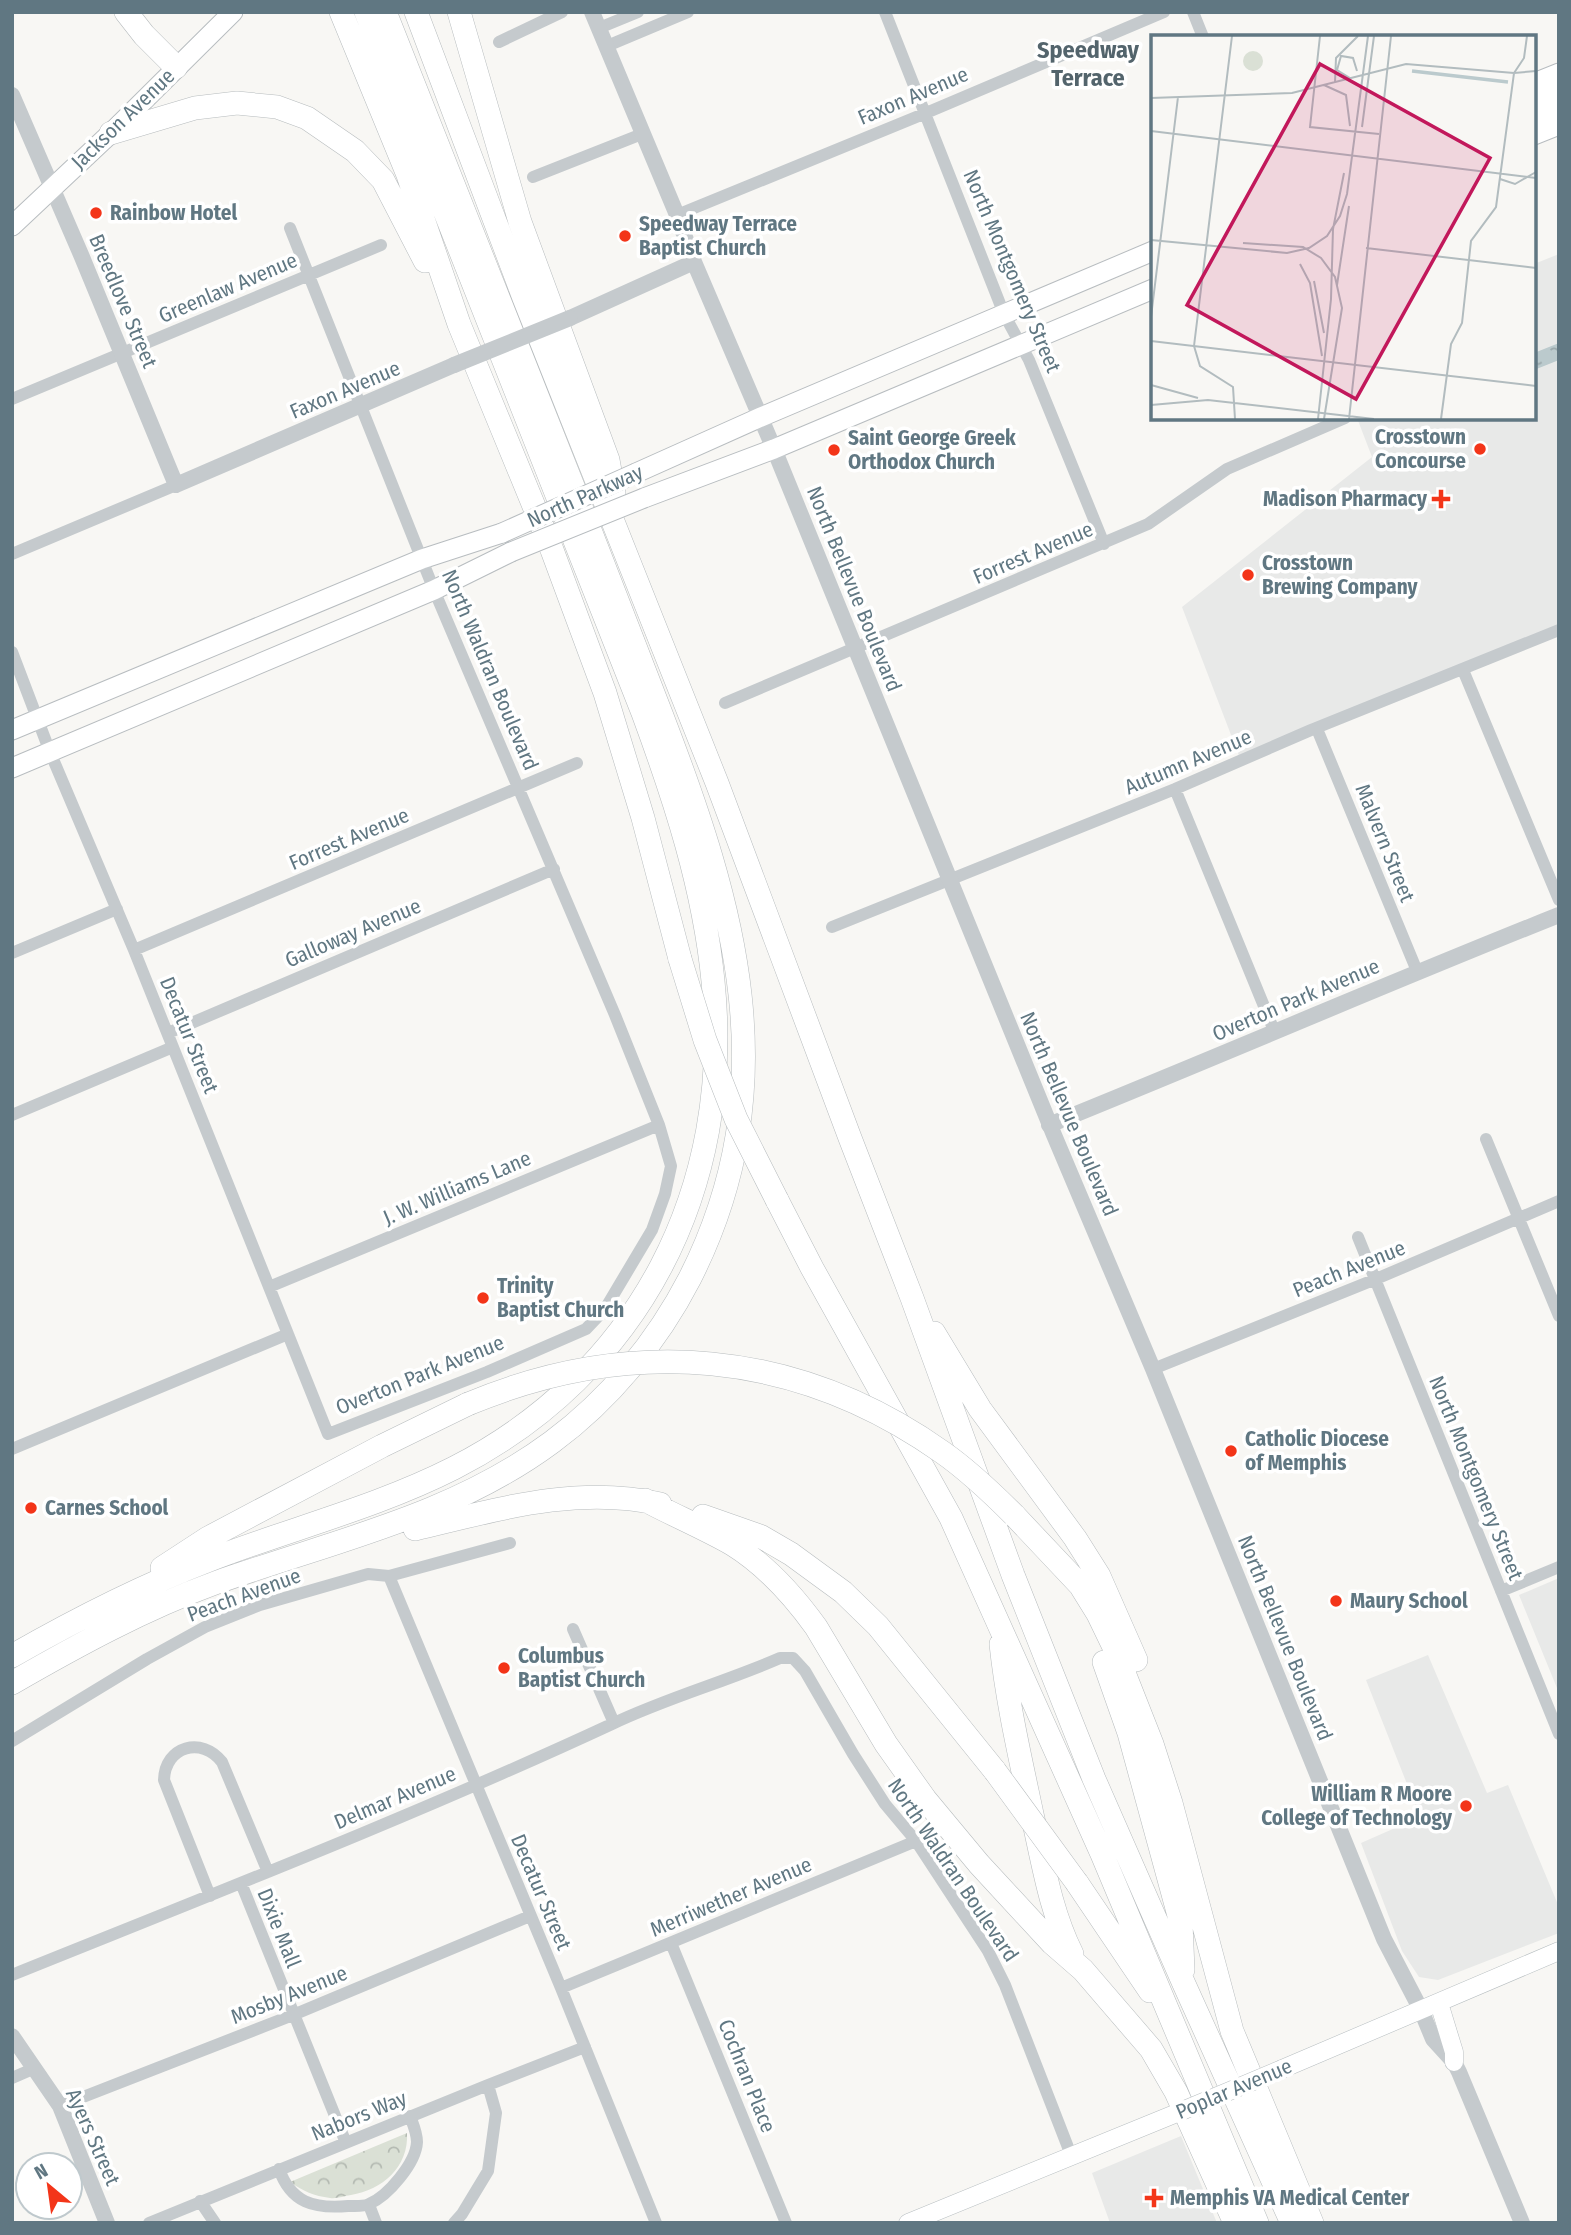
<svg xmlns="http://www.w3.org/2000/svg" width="1571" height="2235" viewBox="0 0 1571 2235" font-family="'Fira Sans Condensed',sans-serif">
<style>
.built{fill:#e8e9e8}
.park{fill:url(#park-crowns)}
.water{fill:url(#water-ripples)}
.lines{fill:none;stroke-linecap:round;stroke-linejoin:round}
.secondary-casing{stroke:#b7bec1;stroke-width:19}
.primary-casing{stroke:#b8bdc0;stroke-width:21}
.motorway-casing{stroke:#b7bcbe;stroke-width:24}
.minor{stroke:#c5cacd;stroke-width:12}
.tertiary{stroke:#c5cacd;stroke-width:16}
.secondary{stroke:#fff;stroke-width:18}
.primary{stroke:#fff;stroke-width:19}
.motorway{stroke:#fff;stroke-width:23}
.secondary-bridge-casing{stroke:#b7bec1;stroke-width:19;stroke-linecap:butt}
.primary-bridge-casing{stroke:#b8bdc0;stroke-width:21;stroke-linecap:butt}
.motorway-bridge-casing{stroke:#b7bcbe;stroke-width:24;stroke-linecap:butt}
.tertiary-bridge{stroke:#c5cacd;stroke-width:16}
.secondary-bridge{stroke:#fff;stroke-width:18}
.primary-bridge{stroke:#fff;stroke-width:19}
.motorway-bridge{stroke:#fff;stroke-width:23}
.poi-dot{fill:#f33519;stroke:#fff;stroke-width:2.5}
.labels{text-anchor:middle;stroke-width:7;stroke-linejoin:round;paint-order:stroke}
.street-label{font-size:21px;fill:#607782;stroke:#fff}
.poi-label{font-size:21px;font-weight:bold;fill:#607782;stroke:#fff;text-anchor:start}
.quarter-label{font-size:24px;font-weight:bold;fill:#53646c;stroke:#fff}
.inset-river{fill:none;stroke:#bbcacd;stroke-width:3.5}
.inset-road{fill:none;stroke:#b2bcbf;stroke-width:2}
.view{fill:#c2185b;fill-opacity:0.15;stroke:#c2185b;stroke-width:3.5}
.inset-edge{fill:none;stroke:#607782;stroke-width:3.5}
</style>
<defs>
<pattern id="park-crowns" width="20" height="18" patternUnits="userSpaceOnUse" patternTransform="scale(1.75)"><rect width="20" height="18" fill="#dae0d5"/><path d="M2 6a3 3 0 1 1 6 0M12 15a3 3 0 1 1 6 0" fill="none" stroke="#b4bab2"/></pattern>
<pattern id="water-ripples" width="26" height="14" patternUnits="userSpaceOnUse" patternTransform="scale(1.75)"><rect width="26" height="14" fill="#bbcacd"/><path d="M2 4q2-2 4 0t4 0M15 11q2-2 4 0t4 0" fill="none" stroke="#9ba9ac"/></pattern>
</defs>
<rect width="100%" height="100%" fill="#f8f7f4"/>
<!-- built -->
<path class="built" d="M 1559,254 L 1559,630 L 1241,761 L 1182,607 L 1372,457 L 1357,418 L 1534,418 L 1534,264 Z
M 1559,1578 L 1559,1693 L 1519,1595 Z
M 1428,1655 L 1487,1793 L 1508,1785 L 1559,1907 L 1559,1933 L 1438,1980 L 1419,1977 L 1402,1951 L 1361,1843 L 1420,1817 L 1366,1680 Z
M 1181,2136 L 1217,2223 L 1110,2223 L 1092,2173 Z"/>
<!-- park -->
<path class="park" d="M 407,2133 C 409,2167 382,2190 351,2195 C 344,2196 337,2199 330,2198 C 314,2196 303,2191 290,2182 Z"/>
<!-- water -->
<path class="water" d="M 1559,343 L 1559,360 L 1534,370 L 1534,353 Z"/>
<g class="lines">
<!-- secondary casing -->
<g class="secondary-casing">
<path id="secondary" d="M 1439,2003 L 1454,2052 L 1454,2062
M 1282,2069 L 1559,1951
M 908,2223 L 1177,2113"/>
</g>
<!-- primary casing -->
<g class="primary-casing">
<path id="primary" d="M 1534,83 L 1559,73
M 1534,100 L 1559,90
M 1534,118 L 1559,107
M 1534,135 L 1559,125
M 12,226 L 111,133 L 233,12
M 636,473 L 761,417 L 1153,251
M 644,498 L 774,449 L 1153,289
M 12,730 L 422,559 L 502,533
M 12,768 L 434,590 L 511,552"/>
</g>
<!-- motorway casing -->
<g class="motorway-casing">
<path id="motorway" d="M 126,12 L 144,35 L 176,67
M 341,12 L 408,175 L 459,324 L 552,550 L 605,693 L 643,818 L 680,959
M 416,12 L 524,298 L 717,783 L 850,1138 L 912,1298 L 1013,1575 L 1094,1779 L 1184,1984 L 1292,2223
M 459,12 L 520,222 L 608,460 L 614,493
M 111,133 L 195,108 L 237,103 L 277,107 L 307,118 L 355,151 L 383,180 L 425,261
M 777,1200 L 812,1268 L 951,1518 L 1102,1854 L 1257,2223
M 934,1333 L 980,1409 L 1075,1538 L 1099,1576 L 1136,1660
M 645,1500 C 673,1515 704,1528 732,1544 C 766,1565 793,1595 816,1627 L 886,1744 L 925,1799 L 979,1864 L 1052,1943 L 1083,1970 L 1151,2049 L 1176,2092 L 1235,2223
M 1014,1515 L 1080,1585 L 1098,1614 L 1113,1645 L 1152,1744 L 1171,1803 L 1232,2031 L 1312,2223
M 703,1516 L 760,1536 L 791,1554 L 843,1592 L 878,1626 L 995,1771
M 415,1529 C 496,1510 576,1485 660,1504
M 162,1568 L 208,1538 L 382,1446 L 468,1404
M 1001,1644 C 1007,1701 1020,1757 1032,1814 C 1043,1862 1050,1910 1072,1954
M 12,1656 C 75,1620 139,1587 207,1561 C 289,1529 375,1508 454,1468 C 640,1373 734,1188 713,981 C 704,888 675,800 643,713 L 366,12
M 1104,1662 L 1129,1733 L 1181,1923 L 1183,1970
M 12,1683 C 78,1645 144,1609 215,1583 C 332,1541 451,1517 552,1442 C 609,1400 657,1342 690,1278 C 788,1084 735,906 662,716 C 634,642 605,568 576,494 C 512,334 449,173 385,12
M 1077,1883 L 1150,1991"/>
</g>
<!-- minor -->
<path class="minor" d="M 885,12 L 1004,314 L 1029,360 L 1104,544
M 1193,12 L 1203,37
M 599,28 L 638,12
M 499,42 L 562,12
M 607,46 L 688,12
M 533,177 L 642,134
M 677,215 L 926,113 L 1164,12
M 12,399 L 381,245
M 12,554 L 176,485
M 12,652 L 50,752 L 134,950 L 328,1434 L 487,1372 L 586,1329 L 605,1309 L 652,1230 L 665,1194 L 671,1166 L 659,1125 L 615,1015 L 434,590 L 290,228
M 1463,670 L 1559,900
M 725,703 L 1148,524 L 1227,469 L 1345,418
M 1317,729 L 1417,971
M 1175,789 L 1275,1033
M 832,927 L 1175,789 L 1311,730 L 1559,630
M 134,950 L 577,763
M 12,953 L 117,909
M 168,1033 L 554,869
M 12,1115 L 173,1047
M 1486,1139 L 1559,1316
M 1358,1237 L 1559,1734
M 269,1287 L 659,1125
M 1153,1369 L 1376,1279 L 1559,1201
M 12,1449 L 288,1334
M 389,1576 L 561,1988 L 656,2223
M 1501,1591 L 1559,1567
M 573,1629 L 614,1723
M 12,1741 L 147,1659 L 205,1627 L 260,1605 L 368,1574 L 389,1576 L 510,1543
M 241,1883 L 346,2143
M 210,1896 L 164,1780 C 165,1746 202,1736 222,1762 L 268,1872
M 671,1943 L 786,2223
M 12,1975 C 213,1894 416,1815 612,1724 C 666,1698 725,1682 780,1658 L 793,1658 L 805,1671 L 853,1754 L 885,1804 L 916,1841 L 988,1951 L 1005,1985 L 1071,2155
M 561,1988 L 916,1841
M 12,2078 L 35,2068
M 60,2106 L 293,2015 L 530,1916
M 279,2169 C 291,2203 314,2209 348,2206 C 354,2206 363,2207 369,2204 C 388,2196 416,2163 417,2142 C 417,2133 413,2124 410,2116
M 200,2201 L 215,2223
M 369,2205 L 376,2223
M 149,2223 L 488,2085 L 585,2047
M 454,2223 L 462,2214 L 488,2171 L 496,2113 L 488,2085"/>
<!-- tertiary -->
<path class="tertiary" d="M 592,12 L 677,215 L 694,262 L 774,449 L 1054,1135 L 1153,1369 L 1384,1939 L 1421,2010 L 1433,2039 L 1454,2062 L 1459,2072 L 1522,2223
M 12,95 L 82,257 L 176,485 L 454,365
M 570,318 L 694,262
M 1049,1125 C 1220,1056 1388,983 1559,915
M 12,2036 L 60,2106 L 107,2223"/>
<!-- secondary -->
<use href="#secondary" class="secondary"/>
<!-- primary -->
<use href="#primary" class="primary"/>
<!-- motorway -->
<use href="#motorway" class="motorway"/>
<!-- secondary-bridge casing -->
<g class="secondary-bridge-casing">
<path id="secondary-bridge" d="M 1177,2113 L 1282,2069"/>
</g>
<!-- primary-bridge casing -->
<g class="primary-bridge-casing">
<path id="primary-bridge" d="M 502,533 L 636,473
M 511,552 L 644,498"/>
</g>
<!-- motorway-bridge casing -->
<g class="motorway-bridge-casing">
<path id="motorway-bridge" d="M 680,959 L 705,1040 L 736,1119 L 777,1200
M 468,1404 C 631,1336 796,1349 942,1452 C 968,1470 991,1492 1014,1515
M 995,1771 L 1077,1883"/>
</g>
<!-- tertiary-bridge -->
<path class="tertiary-bridge" d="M 454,365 L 570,318"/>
<!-- secondary-bridge -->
<use href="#secondary-bridge" class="secondary-bridge"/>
<!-- primary-bridge -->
<use href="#primary-bridge" class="primary-bridge"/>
<!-- motorway-bridge -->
<use href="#motorway-bridge" class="motorway-bridge"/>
</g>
<!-- markers -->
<g class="poi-dot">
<circle cx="96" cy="213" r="7"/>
<circle cx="625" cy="236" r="7"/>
<circle cx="1480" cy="449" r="7"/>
<circle cx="834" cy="450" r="7"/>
<path d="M1437.5 488.5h7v7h7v7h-7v7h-7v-7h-7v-7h7z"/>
<circle cx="1248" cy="575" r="7"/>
<circle cx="483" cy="1298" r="7"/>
<circle cx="1231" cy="1451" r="7"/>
<circle cx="31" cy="1508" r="7"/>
<circle cx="1336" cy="1601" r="7"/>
<circle cx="504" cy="1668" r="7"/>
<circle cx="1466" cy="1806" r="7"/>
<path d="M1150.5 2187.5h7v7h7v7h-7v7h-7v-7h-7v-7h7z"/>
</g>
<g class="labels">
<!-- street labels -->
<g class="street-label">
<text transform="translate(913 96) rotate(-23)" y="7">Faxon Avenue</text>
<text transform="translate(123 119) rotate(-44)" y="7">Jackson Avenue</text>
<text transform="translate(1012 271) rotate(67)" y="7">North Montgomery Street</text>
<text transform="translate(228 288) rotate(-23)" y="7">Greenlaw Avenue</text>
<text transform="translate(123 301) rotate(67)" y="7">Breedlove Street</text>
<text transform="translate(345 390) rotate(-23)" y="7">Faxon Avenue</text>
<text transform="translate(585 496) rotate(-24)" y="7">North Parkway</text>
<text transform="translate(1033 553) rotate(-23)" y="7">Forrest Avenue</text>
<text transform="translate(854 589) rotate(68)" y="7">North Bellevue Boulevard</text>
<text transform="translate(490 670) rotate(67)" y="7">North Waldran Boulevard</text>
<text transform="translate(1188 762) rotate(-23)" y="7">Autumn Avenue</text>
<text transform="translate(349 839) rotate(-23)" y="7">Forrest Avenue</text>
<text transform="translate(1385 843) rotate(68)" y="7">Malvern Street</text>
<text transform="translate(353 933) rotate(-23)" y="7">Galloway Avenue</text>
<text transform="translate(1296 1000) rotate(-23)" y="7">Overton Park Avenue</text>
<text transform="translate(189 1035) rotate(68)" y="7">Decatur Street</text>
<text transform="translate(1069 1114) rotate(67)" y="7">North Bellevue Boulevard</text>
<text transform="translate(457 1188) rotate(-23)" y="7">J. W. Williams Lane</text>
<text transform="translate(1349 1269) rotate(-22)" y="7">Peach Avenue</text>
<text transform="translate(420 1375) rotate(-22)" y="7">Overton Park Avenue</text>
<text transform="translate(1476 1478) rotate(68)" y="7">North Montgomery Street</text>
<text transform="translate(244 1595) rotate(-20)" y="7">Peach Avenue</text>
<text transform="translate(1285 1638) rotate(68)" y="7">North Bellevue Boulevard</text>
<text transform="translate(395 1798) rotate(-23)" y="7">Delmar Avenue</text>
<text transform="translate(953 1870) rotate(56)" y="7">North Waldran Boulevard</text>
<text transform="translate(541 1892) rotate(67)" y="7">Decatur Street</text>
<text transform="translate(731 1897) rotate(-23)" y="7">Merriwether Avenue</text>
<text transform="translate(279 1928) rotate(68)" y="7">Dixie Mall</text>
<text transform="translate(289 1995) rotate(-22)" y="7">Mosby Avenue</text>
<text transform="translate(747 2076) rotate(68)" y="7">Cochran Place</text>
<text transform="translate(1234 2089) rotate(-23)" y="7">Poplar Avenue</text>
<text transform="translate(359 2116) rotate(-22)" y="7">Nabors Way</text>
<text transform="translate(93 2137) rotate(66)" y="7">Ayers Street</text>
</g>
<!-- poi labels -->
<g class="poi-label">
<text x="110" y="220">Rainbow Hotel</text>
<text x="639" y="231">Speedway Terrace<tspan x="639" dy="24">Baptist Church</tspan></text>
<text x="1466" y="444" text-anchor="end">Crosstown<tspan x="1466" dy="24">Concourse</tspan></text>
<text x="848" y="445">Saint George Greek<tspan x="848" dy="24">Orthodox Church</tspan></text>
<text x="1427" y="506" text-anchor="end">Madison Pharmacy</text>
<text x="1262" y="570">Crosstown<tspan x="1262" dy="24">Brewing Company</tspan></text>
<text x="497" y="1293">Trinity<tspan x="497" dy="24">Baptist Church</tspan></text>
<text x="1245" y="1446">Catholic Diocese<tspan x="1245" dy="24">of Memphis</tspan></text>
<text x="45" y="1515">Carnes School</text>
<text x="1350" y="1608">Maury School</text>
<text x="518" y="1663">Columbus<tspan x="518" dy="24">Baptist Church</tspan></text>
<text x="1452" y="1801" text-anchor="end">William R Moore<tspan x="1452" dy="24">College of Technology</tspan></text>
<text x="1170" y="2205">Memphis VA Medical Center</text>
</g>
<!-- quarter labels -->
<g class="quarter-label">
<text x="1088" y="58">Speedway<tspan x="1088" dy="28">Terrace</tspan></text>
</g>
</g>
<!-- overview -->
<g transform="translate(1151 35)">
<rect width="385" height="385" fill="#f8f7f4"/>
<path d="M92 26a10 10 0 1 1 20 0a10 10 0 1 1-20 0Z" fill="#dae0d5"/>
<path class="inset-river" d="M 261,36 L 357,47"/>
<path class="inset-road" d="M 169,1 L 159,92 L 228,99M 199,43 L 186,35 L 190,21 L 202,23 L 206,36M 184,47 L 185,23 L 207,1M 173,50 L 195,60 L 199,91M 0,63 L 141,58 L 255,29 L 363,38 L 385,36M 211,92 L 223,1M 0,96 L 385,143M 349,144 L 364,149 L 385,137M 0,205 L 136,218 L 158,213 L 176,201 L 189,181 L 196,159 L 217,1M 92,208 L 152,212 L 170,223 L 184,242 L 191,273 L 173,384M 215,213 L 385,233M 149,229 L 159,248 L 171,321M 163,246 L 173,298M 186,250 L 198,171M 0,282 L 27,62M 0,306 L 385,351M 43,311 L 81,1M 43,311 L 49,331 L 82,352 L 84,384M 0,350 L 47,363M 0,370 L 57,365 L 223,384M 167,384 L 180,264 L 182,194 L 193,138M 198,384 L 240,1M 290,384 L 300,309 L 311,288 L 320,206 L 345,172 L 363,38 L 373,23 L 376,1"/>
<path class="view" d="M 169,29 L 339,123 L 205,364 L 36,270 Z"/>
<rect width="385" height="385" class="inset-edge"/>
</g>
<!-- border -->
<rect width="1571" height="2235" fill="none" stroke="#607782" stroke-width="28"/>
<!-- north arrow -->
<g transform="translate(49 2186) rotate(331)"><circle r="33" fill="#ffffff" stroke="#bfc9cd" stroke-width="2"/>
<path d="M0-5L12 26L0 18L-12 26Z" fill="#f33519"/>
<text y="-10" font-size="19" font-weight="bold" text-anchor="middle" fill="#607782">N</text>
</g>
</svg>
